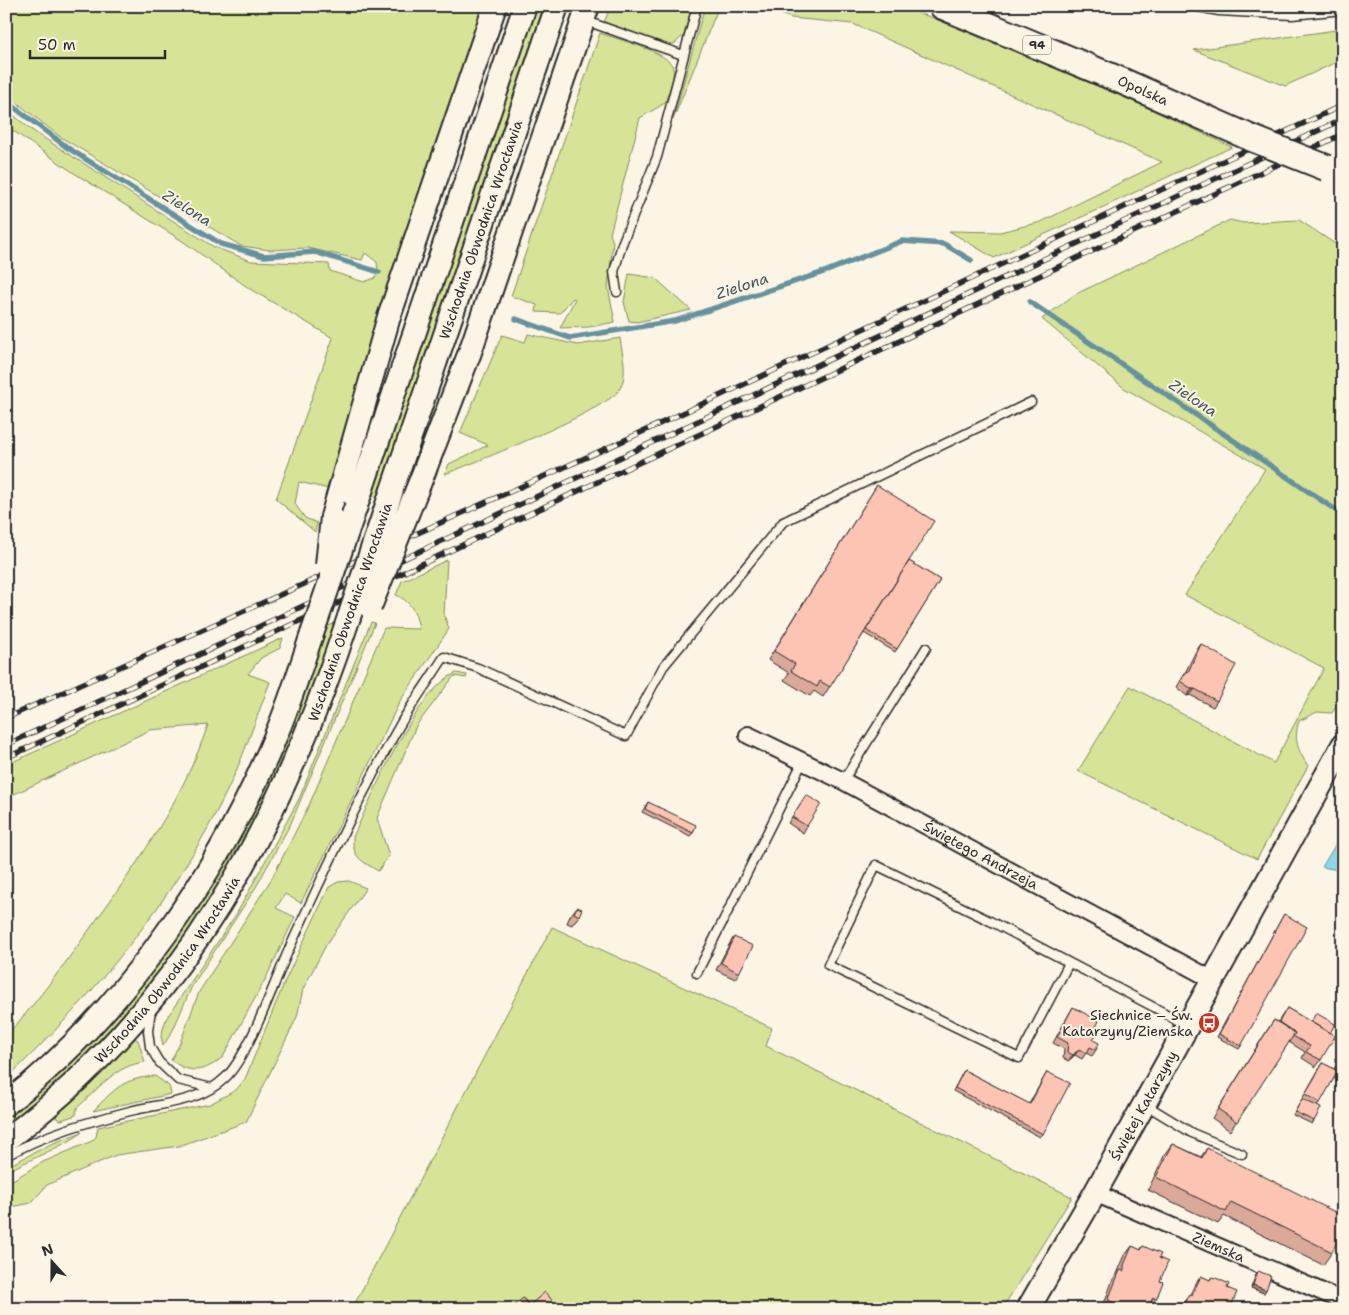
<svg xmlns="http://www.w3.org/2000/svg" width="1349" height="1315" viewBox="0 0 1349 1315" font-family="'Shantell Sans',sans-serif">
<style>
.green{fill:#d7e497;stroke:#818861}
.water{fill:#8bd7eb;stroke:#65929e}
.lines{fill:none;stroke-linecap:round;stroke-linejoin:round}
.stream{stroke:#65929e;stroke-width:5.5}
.lane-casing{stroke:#2b2b2b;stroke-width:11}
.street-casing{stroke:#2b2b2b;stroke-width:20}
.secondary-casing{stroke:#2b2b2b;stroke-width:26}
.primary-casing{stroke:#2b2b2b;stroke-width:29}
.lane{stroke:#fcf5e5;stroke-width:8}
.street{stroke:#fcf5e5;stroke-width:16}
.secondary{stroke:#fcf5e5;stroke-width:22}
.primary{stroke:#fcf5e5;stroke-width:25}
.rail-casing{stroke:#2b2b2b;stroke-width:5.5}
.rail{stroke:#fcf5e5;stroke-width:4;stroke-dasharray:11;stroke-linecap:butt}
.secondary-bridge-casing{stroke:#2b2b2b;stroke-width:26;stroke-linecap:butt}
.primary-bridge-casing{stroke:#2b2b2b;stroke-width:29;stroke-linecap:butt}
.secondary-bridge{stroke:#fcf5e5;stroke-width:22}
.primary-bridge{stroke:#fcf5e5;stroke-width:25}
.wall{fill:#daa99a;stroke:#2b2b2b}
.shaded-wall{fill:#b1897d;stroke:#2b2b2b}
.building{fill:#fdc4b3;stroke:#2b2b2b}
.labels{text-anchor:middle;stroke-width:4;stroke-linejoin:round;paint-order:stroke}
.shield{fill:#fcf5e5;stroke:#6a6863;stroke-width:1}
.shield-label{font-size:12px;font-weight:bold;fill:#2b2b2b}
.street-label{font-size:14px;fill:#2b2b2b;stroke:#fcf5e5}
.poi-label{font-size:14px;fill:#2b2b2b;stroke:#fcf5e5;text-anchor:end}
.water-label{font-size:15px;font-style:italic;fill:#43565b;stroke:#fcf5e5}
</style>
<rect width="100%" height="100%" fill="#fcf5e5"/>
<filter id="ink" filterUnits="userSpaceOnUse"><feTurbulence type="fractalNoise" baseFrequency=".02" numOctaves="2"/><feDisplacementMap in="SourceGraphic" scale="10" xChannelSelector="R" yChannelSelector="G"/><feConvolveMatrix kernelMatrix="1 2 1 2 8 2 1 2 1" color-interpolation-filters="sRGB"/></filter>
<g filter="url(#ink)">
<!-- green -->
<path class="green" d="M 6,6 L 483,6 L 445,117 L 329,489 L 299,482 L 295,504 L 305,518 L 317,523 L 315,532 L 276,499 L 333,338 L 250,289 L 181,240 L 74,173 L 6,126 L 6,109 L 33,131 L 214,247 L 251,261 L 329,264 L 330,271 L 364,282 L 375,278 L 378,272 L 377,262 L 365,253 L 362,260 L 307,248 L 270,250 L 241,246 L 59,136 L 6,94 Z
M 535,6 L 544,6 L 378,495 L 369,498 Z
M 611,6 L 692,6 L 684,35 L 673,45 L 665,45 L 604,22 Z
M 705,6 L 719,6 L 673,120 Z
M 760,6 L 899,6 L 933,18 L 1131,100 L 1232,147 L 994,258 L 949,231 L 1000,232 L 1041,222 L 1162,162 L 853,24 L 791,18 Z
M 1343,29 L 1343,59 L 1285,86 L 1194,50 Z
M 600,33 C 616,39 670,52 673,68 C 675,78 668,93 665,103 L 640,118 L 610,234 L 613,242 L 608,287 L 615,322 L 589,327 L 560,328 L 575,299 L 573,298 L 560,313 L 536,312 L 537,305 L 511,296 Z
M 1230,220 L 1243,223 L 1299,220 L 1343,249 L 1343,696 L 1332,713 L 1317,712 L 1299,721 C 1293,740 1298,750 1308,766 L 1257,859 L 1078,771 L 1130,686 L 1274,763 L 1324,668 L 1185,595 L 1265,469 L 1124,388 L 1042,319 L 1074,295 Z
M 629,274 L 655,278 L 691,310 L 637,322 L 629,321 L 624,302 Z
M 528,334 L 578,345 L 620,338 C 622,355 629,374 619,390 C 607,410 474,463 445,474 L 449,464 L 488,445 L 460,433 L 502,335 L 525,342 Z
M 447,560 L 444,615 L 449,629 L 400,701 L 301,903 L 285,894 L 276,908 L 295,917 L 266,978 L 223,1057 C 205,1072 190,1075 171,1060 L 180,1043 L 199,992 L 272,878 L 310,803 L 384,628 L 419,629 C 416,613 412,602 396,595 L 402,581 Z
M 338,622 C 313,687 289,752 259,814 C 201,932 108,1044 6,1126 L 6,1117 L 52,1077 L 192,913 L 245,827 L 262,792 L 326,627 Z
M 371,622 L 375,623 L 291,823 L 256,887 L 192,986 L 173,1030 L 163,1046 L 161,1036 L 166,1019 L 237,913 L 299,799 Z
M 283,638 L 280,648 L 261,658 L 248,674 L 270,682 C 256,718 244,756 227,791 C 175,899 93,997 6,1079 L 6,1036 C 40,999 68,959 97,919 C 141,859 184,796 208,725 L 150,730 L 6,798 L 6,765 Z
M 456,673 L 467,675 L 466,678 L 454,676 L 416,726 L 377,818 L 389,856 L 378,871 C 362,861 352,858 353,837 C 372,796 416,690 456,673 Z
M 349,881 L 366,888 L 326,945 L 303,989 L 297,1017 L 246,1122 L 179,1146 L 116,1155 L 47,1185 L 31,1203 L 6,1208 L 6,1184 L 43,1162 L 92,1141 L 96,1137 L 98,1127 L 210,1104 L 236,1090 L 245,1079 L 285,981 L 329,887 L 338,882 Z
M 552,927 L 772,1028 L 766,1046 L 1072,1197 L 1002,1309 L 352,1309 Z
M 134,1038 L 138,1040 L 145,1062 C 116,1065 98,1089 77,1108 L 76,1115 L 61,1120 L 56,1118 L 57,1113 Z
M 155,1076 L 169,1086 L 171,1094 L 93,1111 C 116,1088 122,1079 155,1076 Z
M 82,1132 C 77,1140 20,1164 6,1172 L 6,1167 L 51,1144 Z"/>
<!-- water -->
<path class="water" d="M 1343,832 L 1343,871 L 1322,867 Z"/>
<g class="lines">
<!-- stream -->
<path class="stream" d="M 6,101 L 68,148 L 221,244 L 264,256 L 315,252 L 379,272
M 1030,302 L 1343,515
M 516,319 L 570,338 L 675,321 L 827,271 L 902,241 L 944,244 L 971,260"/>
<!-- lane casing -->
<g class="lane-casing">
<path id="lane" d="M 1192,6 L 1219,11 L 1292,15 L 1343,10
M 586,21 L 683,55
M 617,292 L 614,272 L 622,244 L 657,157 L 697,6
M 843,781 L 926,648
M 1069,963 L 1019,1058 L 828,965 L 876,865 L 990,921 L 1163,1012 L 1186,1026
M 697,973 L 802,763
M 151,1010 L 148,1031 L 150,1047 L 159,1062 L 178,1080 L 212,1088
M 1146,1105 L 1192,1133 L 1242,1154
M 6,1156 C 45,1134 87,1122 130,1111 C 162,1103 199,1103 225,1078 C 249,1056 275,980 290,947 C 324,872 360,795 401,723 C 414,701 430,679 444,657 L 478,668 L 626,736 L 663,667 L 783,522 L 1031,402"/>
</g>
<!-- street casing -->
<g class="street-casing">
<g id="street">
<path id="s1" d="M 748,735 L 843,781 L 1213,980"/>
<path id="s2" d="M 1095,1193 L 1343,1301"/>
</g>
</g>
<!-- secondary casing -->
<g class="secondary-casing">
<g id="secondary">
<path d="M 422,477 L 470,352 L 588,6"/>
<path id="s3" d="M 392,490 L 557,6"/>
<path d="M 356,506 L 525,6"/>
<path d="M 332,517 L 388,320 L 495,6"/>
<path d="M 6,1104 C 124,1012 223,868 278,730 C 291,699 301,666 312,634"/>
<path id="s4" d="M 6,1140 C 184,1006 281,824 349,617"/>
<path id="s5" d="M 1028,1309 L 1095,1193 L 1343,745"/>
</g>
</g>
<!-- primary casing -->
<g class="primary-casing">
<g id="primary">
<path id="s6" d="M 942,6 L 1122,81 L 1251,138"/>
</g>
</g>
<!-- lane -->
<use href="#lane" class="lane"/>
<!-- street -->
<use href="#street" class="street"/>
<!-- secondary -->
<use href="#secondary" class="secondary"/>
<!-- primary -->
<use href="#primary" class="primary"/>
<!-- rail casing -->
<g class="rail-casing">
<path id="rail" d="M 6,718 L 627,439 L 1343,105
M 6,745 L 1343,119
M 6,758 L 1343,134"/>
</g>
<!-- rail -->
<use href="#rail" class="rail"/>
<!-- secondary-bridge casing -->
<g class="secondary-bridge-casing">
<path id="secondary-bridge" d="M 327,565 L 332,517
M 370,607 L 422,477
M 349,617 L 392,490
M 312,634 L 356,506"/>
</g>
<!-- primary-bridge casing -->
<g class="primary-bridge-casing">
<path id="primary-bridge" d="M 1251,138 L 1327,168"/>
</g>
<!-- secondary-bridge -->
<use href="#secondary-bridge" class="secondary-bridge"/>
<!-- primary-bridge -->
<use href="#primary-bridge" class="primary-bridge"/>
</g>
<!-- wall -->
<path class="wall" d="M 877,485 L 909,561 L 940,580 L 895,652 L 864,633 L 823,697 L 814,691 L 810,696 L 784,680 L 789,673 L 768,660 Z
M 1201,644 L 1217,701 L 1213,707 L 1190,695 L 1187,696 L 1176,687 L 1182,677 L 1186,671 L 1196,651 Z
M 806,795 L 807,826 L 803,833 L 788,823 Z
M 648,802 L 693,833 L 690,836 L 642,812 Z
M 577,907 L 579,916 L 572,925 L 567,923 L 570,916 Z
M 1284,914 L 1241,1046 L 1239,1049 L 1217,1037 Z
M 734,937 L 739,973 L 735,979 L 716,970 L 730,943 Z
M 1073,1007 L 1093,1033 L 1093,1040 L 1096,1050 L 1092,1056 L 1086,1053 L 1082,1059 L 1075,1055 L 1068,1061 L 1063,1058 L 1064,1049 L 1053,1043 L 1069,1014 Z
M 1287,1008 L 1330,1033 L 1321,1060 L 1316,1067 L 1302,1058 L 1305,1052 L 1289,1042 L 1230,1131 L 1212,1118 L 1268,1029 L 1274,1020 L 1278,1022 Z
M 1323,1063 L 1334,1069 L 1336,1066 L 1338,1076 L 1336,1079 L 1334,1078 L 1317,1106 L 1314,1121 L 1312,1124 L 1293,1115 L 1319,1069 Z
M 964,1070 L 1029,1104 L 1047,1072 L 1043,1134 L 1040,1137 L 953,1091 Z
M 1173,1144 L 1201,1157 L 1207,1148 L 1332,1252 L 1323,1265 L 1224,1216 L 1218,1224 L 1148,1190 L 1164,1156 Z
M 1132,1246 L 1140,1250 L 1143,1246 L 1159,1258 L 1160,1281 L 1158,1295 L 1149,1308 L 1148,1308 L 1148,1309 L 1102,1309 L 1113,1279 L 1117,1274 L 1125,1255 Z
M 1258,1271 L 1264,1293 L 1251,1288 L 1256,1274 Z
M 1201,1276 L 1209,1280 L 1212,1277 L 1227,1288 L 1230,1309 L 1180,1309 L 1189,1294 L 1190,1295 L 1194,1286 Z"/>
<!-- shaded-wall -->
<path class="shaded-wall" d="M 1192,689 L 1195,689 L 1190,695 L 1187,696 Z
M 1079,1049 L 1075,1055 L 1068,1061 L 1073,1055 Z
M 1253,1285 L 1266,1290 L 1264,1293 L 1251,1288 Z"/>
<!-- building -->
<path class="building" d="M 877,485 L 934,521 L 830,687 L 820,681 L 817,687 L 791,671 L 795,664 L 774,651 Z
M 909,561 L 940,580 L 897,649 L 866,630 Z
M 1201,644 L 1236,665 L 1217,701 L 1195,689 L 1192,689 L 1180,681 L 1186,671 L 1188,672 Z
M 806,795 L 821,804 L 807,826 L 792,817 Z
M 648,802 L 696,825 L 693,833 L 645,809 Z
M 577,907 L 582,909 L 579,916 L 574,913 Z
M 1284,914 L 1307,927 L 1241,1046 L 1219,1034 Z
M 734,937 L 753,946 L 739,973 L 721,963 Z
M 1073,1007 L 1099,1021 L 1093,1033 L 1096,1035 L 1093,1040 L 1099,1043 L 1096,1050 L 1090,1047 L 1087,1053 L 1079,1049 L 1073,1055 L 1067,1052 L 1068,1043 L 1057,1037 Z
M 1287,1008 L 1335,1036 L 1321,1060 L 1306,1052 L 1310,1046 L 1293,1036 L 1295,1033 L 1279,1022 Z
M 1316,1013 L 1335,1024 L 1330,1033 L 1311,1022 Z
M 1274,1020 L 1295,1033 L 1237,1122 L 1218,1109 Z
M 1323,1063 L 1338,1071 L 1320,1103 L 1305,1094 Z
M 1336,1066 L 1342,1069 L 1338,1076 L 1336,1075 L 1338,1071 L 1334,1069 Z
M 964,1070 L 1030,1104 L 1047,1072 L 1070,1083 L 1043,1134 L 955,1088 Z
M 1302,1099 L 1321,1108 L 1314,1121 L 1295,1112 Z
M 1173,1144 L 1202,1158 L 1207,1148 L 1343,1216 L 1343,1230 L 1332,1252 L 1231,1202 L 1226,1212 L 1156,1177 Z
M 1132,1246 L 1141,1250 L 1143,1246 L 1161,1254 L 1159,1258 L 1168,1262 L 1160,1281 L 1163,1282 L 1158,1295 L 1156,1299 L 1153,1297 L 1148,1309 L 1117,1309 L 1116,1308 L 1117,1304 L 1108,1300 L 1120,1270 L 1124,1271 L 1124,1265 Z
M 1258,1271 L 1271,1276 L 1266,1290 L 1253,1285 Z
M 1201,1276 L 1210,1280 L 1212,1277 L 1216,1278 L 1229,1284 L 1227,1288 L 1237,1292 L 1230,1309 L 1183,1309 L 1185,1302 L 1189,1294 L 1192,1295 Z
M 545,1292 L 556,1305 L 551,1309 L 525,1309 Z
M 523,1298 L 529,1305 L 525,1309 L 511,1309 L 511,1308 Z"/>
</g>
<!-- icons -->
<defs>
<g id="bus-disc" transform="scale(1.125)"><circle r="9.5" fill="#c8321e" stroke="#fcf5e5"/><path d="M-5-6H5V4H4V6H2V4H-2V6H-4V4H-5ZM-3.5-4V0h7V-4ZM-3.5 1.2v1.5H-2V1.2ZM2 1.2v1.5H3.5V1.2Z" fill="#fff"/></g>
</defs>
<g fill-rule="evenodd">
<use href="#bus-disc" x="1209" y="1023"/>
</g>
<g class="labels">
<!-- shield labels -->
<rect class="shield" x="1023" y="35.5" width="28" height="19" rx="4"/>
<g class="shield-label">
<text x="1037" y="49">94</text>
</g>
<!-- street labels -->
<g class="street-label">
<text dy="5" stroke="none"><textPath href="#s6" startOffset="218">Opolska</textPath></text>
<text dy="5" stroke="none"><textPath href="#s3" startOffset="275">Wschodnia Obwodnica Wrocławia</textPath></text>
<text transform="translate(350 612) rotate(-71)" y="5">Wschodnia Obwodnica Wrocławia</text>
<text dy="5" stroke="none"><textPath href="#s1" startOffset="262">Świętego Andrzeja</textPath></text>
<text dy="5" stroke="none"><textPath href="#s4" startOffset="236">Wschodnia Obwodnica Wrocławia</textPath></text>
<text dy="5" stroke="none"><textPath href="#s5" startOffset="234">Świętej Katarzyny</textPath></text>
<text dy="5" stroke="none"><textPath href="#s2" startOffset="135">Ziemska</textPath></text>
</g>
<!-- poi labels -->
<g class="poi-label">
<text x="1193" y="1020">Siechnice – Św.<tspan x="1193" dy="16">Katarzyny/Ziemska</tspan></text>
</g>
<!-- water labels -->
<g class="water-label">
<text transform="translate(187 208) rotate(32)" y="5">Zielona</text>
<text transform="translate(742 286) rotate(-18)" y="5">Zielona</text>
<text transform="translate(1193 398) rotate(34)" y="5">Zielona</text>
</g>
</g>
<!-- margin -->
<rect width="1349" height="1315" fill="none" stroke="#fcf5e5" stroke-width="25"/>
<rect x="12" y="12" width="1324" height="1290" fill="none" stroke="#2b2b2b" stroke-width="2" filter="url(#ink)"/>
<!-- north arrow -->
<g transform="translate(52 1262) rotate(339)" stroke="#fcf5e5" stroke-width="4" paint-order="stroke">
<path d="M0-4L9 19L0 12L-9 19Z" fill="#2b2b2b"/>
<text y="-8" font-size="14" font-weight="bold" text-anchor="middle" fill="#2b2b2b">N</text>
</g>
<!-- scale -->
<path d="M30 50v8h135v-8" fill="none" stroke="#2b2b2b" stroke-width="2.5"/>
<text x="38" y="50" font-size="15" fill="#2b2b2b" stroke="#fcf5e5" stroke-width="4" paint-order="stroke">50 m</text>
</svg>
